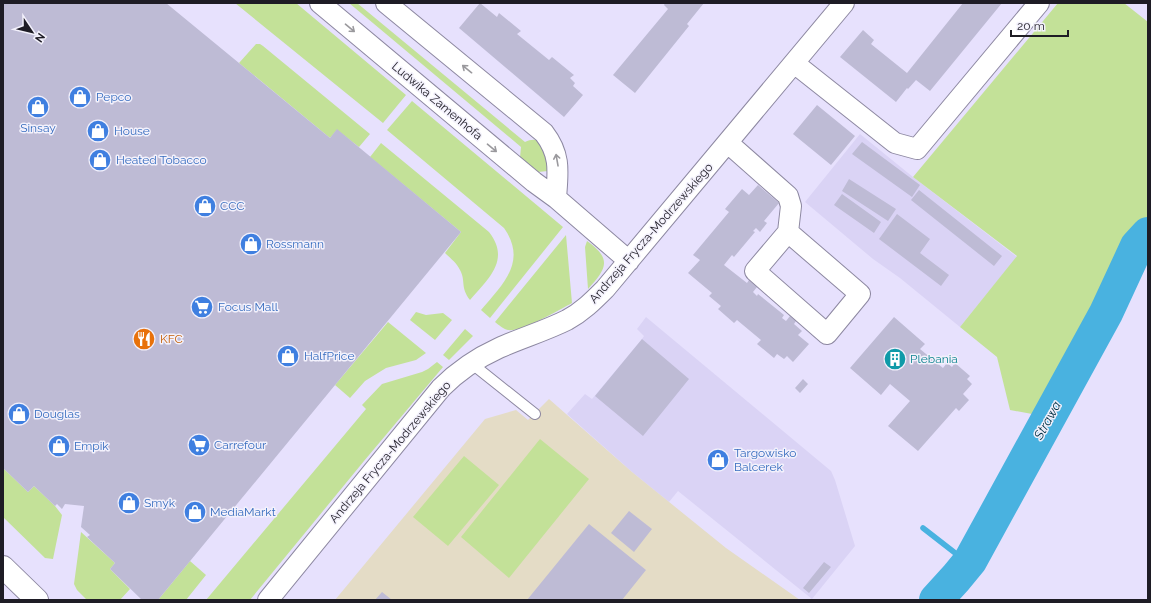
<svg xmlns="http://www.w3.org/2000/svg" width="1151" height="603" viewBox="0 0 1151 603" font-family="Raleway,sans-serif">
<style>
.built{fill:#dad3f5}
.education{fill:#e4dcc6}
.green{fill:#c3e198}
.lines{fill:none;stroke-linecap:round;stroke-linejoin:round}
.stream{stroke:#49b2e0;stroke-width:5.5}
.river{stroke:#49b2e0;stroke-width:34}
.building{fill:#bebbd5}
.service-casing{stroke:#8d88a1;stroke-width:12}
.minor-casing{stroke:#8d88a1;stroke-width:22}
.tertiary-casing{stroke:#8d88a1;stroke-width:24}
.service{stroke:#fff;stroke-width:10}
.minor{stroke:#fff;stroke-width:20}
.tertiary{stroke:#fff;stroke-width:22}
.oneway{stroke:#9a999d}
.labels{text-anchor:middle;stroke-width:3;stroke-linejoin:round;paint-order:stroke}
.shop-label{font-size:12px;fill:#366cbe;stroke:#f3f1fc;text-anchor:start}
.street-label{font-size:12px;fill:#1e1c25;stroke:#f3f1fc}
.food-label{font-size:12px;fill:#c56008;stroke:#f3f1fc;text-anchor:start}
.culture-label{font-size:12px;fill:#0d838f;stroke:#f3f1fc;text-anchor:start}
.water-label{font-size:13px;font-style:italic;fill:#033346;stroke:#f3f1fc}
</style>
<rect width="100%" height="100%" fill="#e7e1fd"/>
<!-- built -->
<path class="built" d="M 860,134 L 913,177 L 1017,257 L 960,327 L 900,278 L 873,259 L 805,202 Z
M 646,317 L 831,471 L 835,480 L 855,546 L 812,599 L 678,491 L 669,502 L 632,472 L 567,414 L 585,394 L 592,399 L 642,339 L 644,336 L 637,329 Z"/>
<!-- education -->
<path class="education" d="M 549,399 L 632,472 L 726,548 L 800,600 L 335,600 L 485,419 L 516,410 L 528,420 Z"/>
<!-- green -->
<path class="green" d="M 235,3 L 296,3 L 406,95 L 383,123 Z
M 349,3 L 357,3 L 525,142 C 533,138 539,140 546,144 L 548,171 L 538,172 L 520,158 L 521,147 Z
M 1058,3 L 1124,3 L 1148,22 L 1148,228 L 1134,243 L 1097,318 L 1043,416 L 1010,410 L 997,357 L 960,327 L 1017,256 L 913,177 Z
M 256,44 L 260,44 L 263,46 L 370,134 L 359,147 L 337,130 L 330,138 L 239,63 Z
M 412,101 L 563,227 L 490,318 L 481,310 C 502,285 528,262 504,228 L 387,130 Z
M 381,143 L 489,232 C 511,260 488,279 470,300 C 460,287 466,281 460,270 C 457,263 450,258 445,253 L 461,232 L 370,157 Z
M 566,235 L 572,303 C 559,310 522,332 508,330 C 503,329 499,325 495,322 Z
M 587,241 C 612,259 607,268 588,289 L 585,247 Z
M 416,312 L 426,315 L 443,313 L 452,320 L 435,340 L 410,320 Z
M 388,322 L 426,353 L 416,360 L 386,368 L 365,381 L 350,398 L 335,385 Z
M 465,329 L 473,336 L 449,360 L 443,355 Z
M 437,362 L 443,367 L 364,461 L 250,600 L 206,600 L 366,409 L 362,405 L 382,384 L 422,372 L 428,369 Z
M 540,439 L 589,479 L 509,578 L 461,537 Z
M 464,456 L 499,485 L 448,546 L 413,517 Z
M 3,468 L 28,492 L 34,486 L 55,506 L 62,515 L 53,559 L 45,558 L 3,517 Z
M 81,532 L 115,563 L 110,569 L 130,589 L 120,600 L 87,600 L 77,590 L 74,584 Z
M 190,561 L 206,575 L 186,600 L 158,600 Z"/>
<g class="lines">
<!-- stream -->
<path class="stream" d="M 923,528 L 968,563"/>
<!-- river -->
<path class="river" d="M 936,600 L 956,578 L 970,561 L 1106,313 L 1137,246 L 1148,234"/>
</g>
<!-- building -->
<path class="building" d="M 3,3 L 166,3 L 330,138 L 337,129 L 461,232 L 158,600 L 142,600 L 110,569 L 115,563 L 87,537 L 90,535 L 81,527 L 84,506 L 65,504 L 62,509 L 57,504 L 55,506 L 34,486 L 28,492 L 3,468 Z
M 480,3 L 497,17 L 499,13 L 521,31 L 517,34 L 549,60 L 552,57 L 574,75 L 570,78 L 575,83 L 573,86 L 583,95 L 564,117 L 459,28 Z
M 665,3 L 704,3 L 687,24 L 689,26 L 635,93 L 613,75 L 668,9 L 664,5 Z
M 963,3 L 1002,3 L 930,91 L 916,80 L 908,89 L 907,88 L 896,102 L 840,57 L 863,30 L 874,40 L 871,44 L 907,73 Z
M 817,105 L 855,136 L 831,165 L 793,134 Z
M 862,142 L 920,185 L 912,197 L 852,154 Z
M 849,179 L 896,209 L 888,221 L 842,191 Z
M 758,185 L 779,203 L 764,221 L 767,223 L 760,232 L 756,228 L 753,231 L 755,232 L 734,257 L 732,255 L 724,265 L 747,283 L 749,280 L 757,287 L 753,292 L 757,296 L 758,294 L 784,315 L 782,318 L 786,321 L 790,316 L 796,321 L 794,324 L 802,331 L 798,335 L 809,344 L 793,362 L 787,356 L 784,359 L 777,354 L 774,358 L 757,344 L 761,340 L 737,320 L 734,323 L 718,309 L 721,306 L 709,296 L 712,293 L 688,273 L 700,260 L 693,255 L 729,212 L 725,209 L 742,189 L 749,195 Z
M 919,190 L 1002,256 L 994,266 L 911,200 Z
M 842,194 L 881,222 L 874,233 L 834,205 Z
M 897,214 L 930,239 L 920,253 L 949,275 L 941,286 L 879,239 Z
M 894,317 L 925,344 L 920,349 L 943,368 L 947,363 L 952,367 L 955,363 L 970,376 L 967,379 L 972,384 L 963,394 L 969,400 L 959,411 L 956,408 L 918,451 L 888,426 L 910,401 L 890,384 L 881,395 L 850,368 Z
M 642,339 L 689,379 L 643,436 L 595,396 Z
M 803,379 L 808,384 L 800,393 L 795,388 Z
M 629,511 L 652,529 L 634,552 L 611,533 Z
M 589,524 L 646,570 L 622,600 L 527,600 Z
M 824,562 L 831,567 L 809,593 L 803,588 Z
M 382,592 L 392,600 L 375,600 Z"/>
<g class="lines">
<!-- service casing -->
<g class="service-casing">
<path id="service" d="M 471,363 L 535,414"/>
</g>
<!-- minor casing -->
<g class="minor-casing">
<path id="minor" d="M 320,3 L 534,182 L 556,198 L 629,261
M 386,3 L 544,133 C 561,155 558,172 556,198
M 794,63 L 895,143 L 917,149 L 1039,3
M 728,143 L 788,196 L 791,206 L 788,232 L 860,294 L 827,334 L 755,271 L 788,232
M 268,600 L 441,388 C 458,371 477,358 499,348 C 521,338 545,331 567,320 C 582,312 593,301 605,289 L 844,3"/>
</g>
<!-- tertiary casing -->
<g class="tertiary-casing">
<path id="tertiary" d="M 3,567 L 37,600"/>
</g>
<!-- service -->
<use href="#service" class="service"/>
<!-- minor -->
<use href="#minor" class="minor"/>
<!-- tertiary -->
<use href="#tertiary" class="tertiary"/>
</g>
<!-- one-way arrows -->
<defs><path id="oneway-shaft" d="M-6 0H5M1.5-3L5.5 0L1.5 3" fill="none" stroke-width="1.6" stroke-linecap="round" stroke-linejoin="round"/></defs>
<g class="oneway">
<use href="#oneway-shaft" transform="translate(350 28) rotate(40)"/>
<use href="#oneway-shaft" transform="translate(467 69) rotate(-141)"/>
<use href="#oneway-shaft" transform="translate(492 148) rotate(40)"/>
<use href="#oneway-shaft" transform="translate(557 160) rotate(-100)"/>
</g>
<!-- icons -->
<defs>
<g id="shop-disc" transform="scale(1.15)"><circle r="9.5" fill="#3f7fe0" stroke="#f3f1fc"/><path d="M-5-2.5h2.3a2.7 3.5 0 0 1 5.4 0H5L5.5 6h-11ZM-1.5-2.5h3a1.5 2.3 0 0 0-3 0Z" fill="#fff"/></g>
<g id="supermarket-disc" transform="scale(1.15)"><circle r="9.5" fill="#3f7fe0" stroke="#f3f1fc"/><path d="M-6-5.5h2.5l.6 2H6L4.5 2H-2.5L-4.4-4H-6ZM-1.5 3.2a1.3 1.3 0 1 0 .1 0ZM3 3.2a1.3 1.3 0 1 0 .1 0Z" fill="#fff"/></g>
<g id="restaurant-disc" transform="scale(1.15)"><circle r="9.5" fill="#e8710a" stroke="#f3f1fc"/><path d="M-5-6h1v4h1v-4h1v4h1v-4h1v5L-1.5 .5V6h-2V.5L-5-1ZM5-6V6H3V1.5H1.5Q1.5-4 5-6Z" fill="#fff"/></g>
<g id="building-disc" transform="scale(1.15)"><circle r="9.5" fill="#0f9aa8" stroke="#f3f1fc"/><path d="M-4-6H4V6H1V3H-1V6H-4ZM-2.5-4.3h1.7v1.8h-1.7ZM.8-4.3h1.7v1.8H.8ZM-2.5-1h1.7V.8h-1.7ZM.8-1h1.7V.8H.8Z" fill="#fff"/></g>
</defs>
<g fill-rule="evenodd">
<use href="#shop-disc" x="80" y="97"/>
<use href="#shop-disc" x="38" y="107"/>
<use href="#shop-disc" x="98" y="131"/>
<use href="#shop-disc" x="100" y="160"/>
<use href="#shop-disc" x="205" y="206"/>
<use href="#shop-disc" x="251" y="244"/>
<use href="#supermarket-disc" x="202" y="307"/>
<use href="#restaurant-disc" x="144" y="339"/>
<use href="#shop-disc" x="288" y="356"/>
<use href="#building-disc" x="895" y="359"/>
<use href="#shop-disc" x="19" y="414"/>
<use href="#supermarket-disc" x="199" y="445"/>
<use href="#shop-disc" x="59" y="446"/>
<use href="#shop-disc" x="718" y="460"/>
<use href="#shop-disc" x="129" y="503"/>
<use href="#shop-disc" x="195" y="512"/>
</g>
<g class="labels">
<!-- shop labels -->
<g class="shop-label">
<text x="96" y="101">Pepco</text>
<text x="38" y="132" text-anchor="middle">Sinsay</text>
<text x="114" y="135">House</text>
<text x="116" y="164">Heated Tobacco</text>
<text x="220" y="210">CCC</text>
<text x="266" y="248">Rossmann</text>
<text x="218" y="311">Focus Mall</text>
<text x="304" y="360">HalfPrice</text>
<text x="34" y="418">Douglas</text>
<text x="214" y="449">Carrefour</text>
<text x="74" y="450">Empik</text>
<text x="734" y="457">Targowisko<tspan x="734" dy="14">Balcerek</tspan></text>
<text x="144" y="507">Smyk</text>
<text x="210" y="516">MediaMarkt</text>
</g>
<!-- street labels -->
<g class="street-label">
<text transform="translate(437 101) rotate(40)" y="4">Ludwika Zamenhofa</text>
<text transform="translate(651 233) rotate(-49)" y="4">Andrzeja Frycza-Modrzewskiego</text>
<text transform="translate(390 452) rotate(-50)" y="4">Andrzeja Frycza-Modrzewskiego</text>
</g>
<!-- food labels -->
<g class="food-label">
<text x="160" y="343">KFC</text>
</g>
<!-- culture labels -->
<g class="culture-label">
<text x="910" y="363">Plebania</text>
</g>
<!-- water labels -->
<g class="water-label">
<text transform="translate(1047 420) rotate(-61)" y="5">Strawa</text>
</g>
</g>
<!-- border -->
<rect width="1151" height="603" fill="none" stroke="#1e1c25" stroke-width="8"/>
<!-- north arrow -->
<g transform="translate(32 32) rotate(125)" stroke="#f3f1fc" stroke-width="3" paint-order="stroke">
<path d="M0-3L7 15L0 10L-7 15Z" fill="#1e1c25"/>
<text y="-6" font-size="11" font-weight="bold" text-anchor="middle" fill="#1e1c25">N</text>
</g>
<!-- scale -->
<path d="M1011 30v6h57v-6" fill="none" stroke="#1e1c25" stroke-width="2"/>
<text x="1017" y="30" font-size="12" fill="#1e1c25" stroke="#f3f1fc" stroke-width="3" paint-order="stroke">20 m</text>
</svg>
